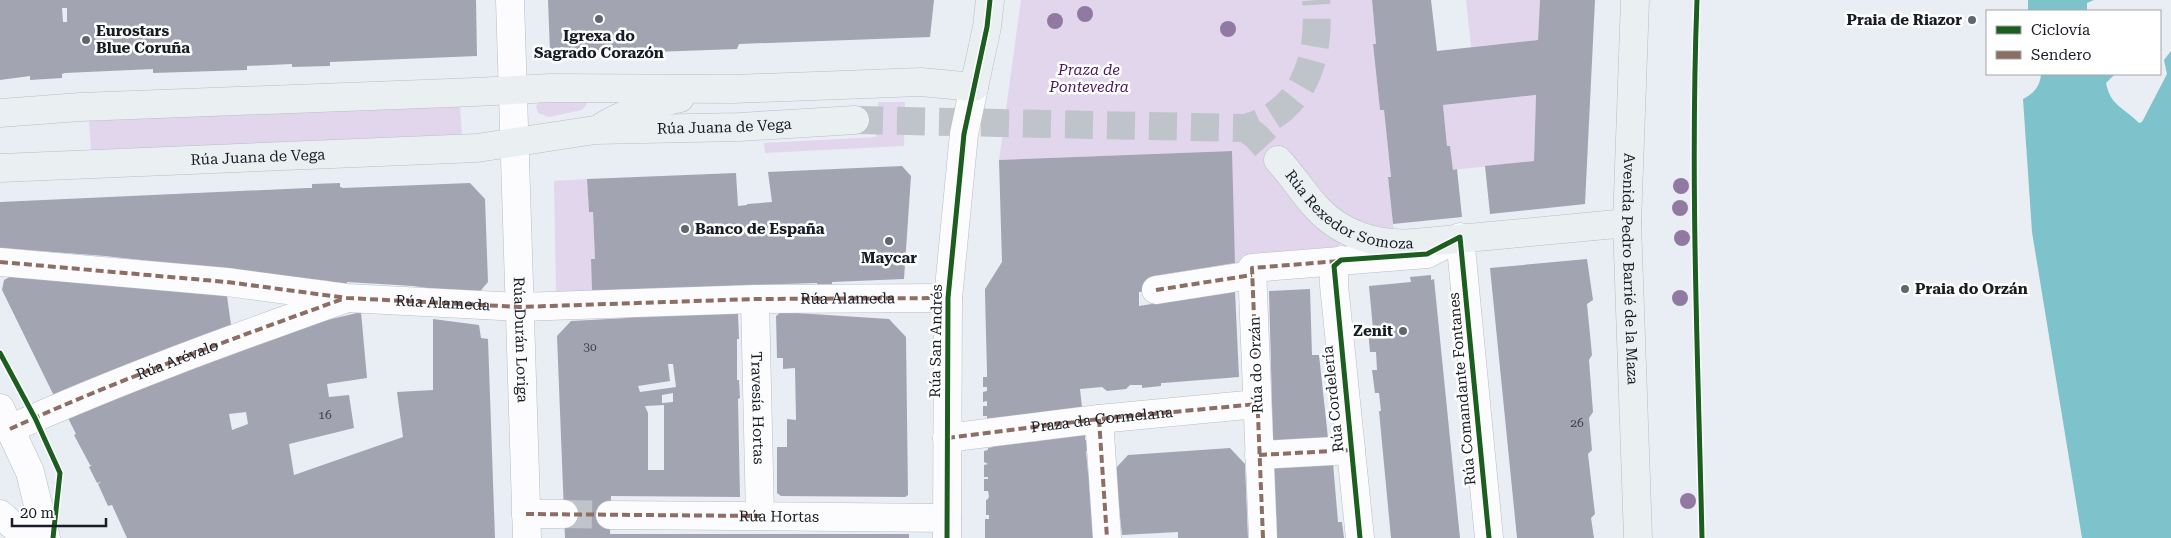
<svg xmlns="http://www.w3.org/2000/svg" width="2171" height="538" viewBox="0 0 2171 538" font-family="'Roboto Serif',serif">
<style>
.green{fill:#e2d6ed}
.water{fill:#7ec2cb}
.building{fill:#a3a4b2;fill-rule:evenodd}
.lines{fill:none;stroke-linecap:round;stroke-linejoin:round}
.street-tunnel{stroke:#bfc4cb;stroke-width:28;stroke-dasharray:28 14;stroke-linecap:butt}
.secondary-tunnel{stroke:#bfc4cb;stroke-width:28;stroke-dasharray:28 14;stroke-linecap:butt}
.street-casing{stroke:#b8bdc4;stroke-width:29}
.secondary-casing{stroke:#b8bdc4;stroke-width:29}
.street{stroke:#fcfcfe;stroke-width:28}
.secondary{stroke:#eaf0f2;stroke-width:28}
.quiet{stroke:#8d6e63;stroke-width:4;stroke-dasharray:8 4;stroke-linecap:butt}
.cycleway-casing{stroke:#fff;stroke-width:8}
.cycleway{stroke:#1b5e20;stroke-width:5}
.tree{fill:#9279a1}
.poi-dot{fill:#61666e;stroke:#fff;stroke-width:2}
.labels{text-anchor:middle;stroke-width:5;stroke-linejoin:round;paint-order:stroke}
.number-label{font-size:12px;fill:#3b3f48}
.poi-label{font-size:15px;font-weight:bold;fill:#181d25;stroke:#fff;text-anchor:start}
.park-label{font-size:15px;font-style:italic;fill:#4b1a5d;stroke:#fff}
.street-label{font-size:15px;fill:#181d25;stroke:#fff}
</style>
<rect width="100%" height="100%" fill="#e9eef5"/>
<!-- green -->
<path class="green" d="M 1021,0 L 1372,0 L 1376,44 L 1373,44 L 1380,110 L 1384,110 L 1391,177 L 1388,177 L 1394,234 L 1342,239 L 1335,256 L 1235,263 L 1231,151 L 999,160 Z
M 1466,0 L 1540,0 L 1538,40 L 1471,47 Z
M 1536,95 L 1534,161 L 1453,170 L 1450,146 L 1447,146 L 1443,105 Z
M 586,99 L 587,104 L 582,110 L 549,117 L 538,113 L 536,106 L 539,102 Z
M 878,102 L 905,102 L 904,146 L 765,153 L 764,143 L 876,137 Z
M 460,103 L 462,136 L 91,150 L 89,121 Z
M 587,179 L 589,212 L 593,212 L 595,259 L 591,260 L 592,291 L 556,292 L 554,181 Z"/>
<!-- water -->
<path class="water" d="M 2028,0 L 2094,0 L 2087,3 L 2087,11 L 2028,11 Z
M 2171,51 L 2171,538 L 2082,538 L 2032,232 L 2023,99 C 2034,93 2040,87 2041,74 L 2115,74 L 2106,83 C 2111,107 2124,107 2139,123 L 2142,122 L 2167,74 L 2164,60 Z"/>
<!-- building -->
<path class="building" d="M 0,0 L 476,0 L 477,56 L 330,62 L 330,66 L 292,67 L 292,64 L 247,66 L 247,70 L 153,73 L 153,69 L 65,73 L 62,74 L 62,78 L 30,80 L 30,76 L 0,80 ZM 62,8 L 67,8 L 67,22 L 63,22 Z
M 548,0 L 934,0 L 930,37 L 739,44 L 737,49 L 653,52 L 651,48 L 550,52 Z
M 1372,0 L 1431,0 L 1437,51 L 1538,40 L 1540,0 L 1595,0 L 1585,204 L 1490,214 L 1485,166 L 1534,161 L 1536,95 L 1443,105 L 1447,146 L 1450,146 L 1453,170 L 1457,169 L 1462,217 L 1393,224 L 1388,177 L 1391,177 L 1384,110 L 1380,110 L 1373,44 L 1376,44 Z
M 1232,151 L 1235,263 L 1154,276 L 1155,291 L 1139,292 L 1139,306 L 1235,291 L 1239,377 L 1163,383 L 1161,383 L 1161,386 L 1142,388 L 1142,385 L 1130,385 L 1126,389 L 1107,391 L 1102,387 L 1080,389 L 1082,407 L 987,421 L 987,416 L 983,416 L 983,406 L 987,406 L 987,401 L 983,402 L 983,392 L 987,391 L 987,387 L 983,387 L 983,377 L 987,377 L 987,373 L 985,294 L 985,289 L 1002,262 L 999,160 Z
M 902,166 L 911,176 L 904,279 L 832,282 L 832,285 L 818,286 L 817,283 L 784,284 L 592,291 L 591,259 L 595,259 L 593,212 L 589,212 L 587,179 L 736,173 L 738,206 L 747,205 L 747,204 L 772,202 L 768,172 Z
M 340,183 L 340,187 L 343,188 L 470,183 L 485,199 L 488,282 L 477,295 L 413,286 L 347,282 L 347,286 L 329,285 L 329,281 L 105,256 L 0,248 L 0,202 L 308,188 L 312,188 L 312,184 Z
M 1587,259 L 1593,300 L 1587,304 L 1592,355 L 1589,360 L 1593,412 L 1589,418 L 1592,450 L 1588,454 L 1595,514 L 1591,518 L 1594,538 L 1517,538 L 1490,268 Z
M 15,274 L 227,296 L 232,332 L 57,402 L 2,290 L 4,280 Z
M 1431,275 L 1431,280 L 1434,279 L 1460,538 L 1391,538 L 1379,411 L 1381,411 L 1379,393 L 1375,393 L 1372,370 L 1377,370 L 1376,352 L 1370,352 L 1368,329 L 1373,329 L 1369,286 L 1411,282 L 1410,277 Z
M 1310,289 L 1312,355 L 1319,355 L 1328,438 L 1273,441 L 1269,291 Z
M 361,312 L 367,378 L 327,384 L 329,397 L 349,395 L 354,428 L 289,444 L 294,475 L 403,437 L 397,392 L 433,390 L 433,319 L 479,325 L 481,338 L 488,339 L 495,538 L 127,538 L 112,505 L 108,506 L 98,484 L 101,482 L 97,483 L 89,467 L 92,465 L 90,465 L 74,435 L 76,434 L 65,412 L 302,326 ZM 246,412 L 248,424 L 232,430 L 229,414 Z
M 781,312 L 889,319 L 906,337 L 908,495 L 905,497 L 781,496 L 777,493 L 777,447 L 787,447 L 787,419 L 796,420 L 795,368 L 783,369 L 783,358 L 777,358 L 776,316 Z
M 738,313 L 739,339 L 737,339 L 737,380 L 739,380 L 740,398 L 738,399 L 740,497 L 611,496 L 610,534 L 909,534 L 909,538 L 565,538 L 557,336 L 571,321 L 628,318 L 627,314 ZM 668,364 L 673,364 L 676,387 L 640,392 L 638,386 L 670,381 ZM 673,393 L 673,402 L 662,403 L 662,395 ZM 664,405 L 664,470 L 648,470 L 648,413 L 645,406 Z
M 1085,434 L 1085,440 L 1088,439 L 1089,451 L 1086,451 L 1088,472 L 1091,471 L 1092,483 L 1089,483 L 1090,493 L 1092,493 L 1094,538 L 985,538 L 985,519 L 989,519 L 989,515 L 986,515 L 986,500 L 988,499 L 989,496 L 988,491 L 984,491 L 984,479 L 988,479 L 988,477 L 984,477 L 984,465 L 988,464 L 984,462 L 984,451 L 988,450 L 988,448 L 993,447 L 993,444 L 1005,442 L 1005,445 L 1021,443 L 1020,440 L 1032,439 L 1032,442 L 1039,441 L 1039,438 L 1051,436 L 1051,439 Z
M 1230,448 L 1245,464 L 1248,538 L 1178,538 L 1178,532 L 1122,535 L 1115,469 L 1128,455 Z
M 1333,463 L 1338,522 L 1342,522 L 1344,538 L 1274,538 L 1273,526 L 1277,526 L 1272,467 Z"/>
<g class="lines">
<!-- street-tunnel -->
<path class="street-tunnel" d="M 564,514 L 610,515"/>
<!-- secondary-tunnel -->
<path class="secondary-tunnel" d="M 855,120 L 1245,128 C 1305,112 1321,56 1316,0
M 1245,128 L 1256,136 L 1278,160"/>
<!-- street casing -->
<g class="street-casing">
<g id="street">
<path id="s1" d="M 510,0 L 527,538"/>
<path d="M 1341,260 L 1334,266 L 1334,285 L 1360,538"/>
<path d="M 0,262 L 227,282 L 347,298 L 520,307 L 755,299 L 948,298"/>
<path d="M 1156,290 L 1252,275"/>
<path id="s2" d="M 755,299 L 760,516"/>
<path d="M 0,408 L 30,472 L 46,538"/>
<path d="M 1099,419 L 1107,538"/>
<path d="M 10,429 C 118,380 232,339 344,299"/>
<path d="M 947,438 L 1099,419 L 1257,404"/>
<path d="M 1259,455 L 1351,450"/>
<path d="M 0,514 L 27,538"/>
<path d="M 526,514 L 564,514"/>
<path id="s3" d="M 610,515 L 947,518"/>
<path d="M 947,538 L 948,298 L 964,134 L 974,87"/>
<path d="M 1263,538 L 1252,268 L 1427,254 L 1460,237 L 1489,538"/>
</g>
</g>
<!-- secondary casing -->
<g class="secondary-casing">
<g id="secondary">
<path id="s4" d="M 1635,0 L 1627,223 L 1638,538"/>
<path d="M 0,113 L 80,107 L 475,92 L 551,88 L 733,89 L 921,82 L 974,87 L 987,27 L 990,0"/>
<path d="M 603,126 C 627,112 652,104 680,98"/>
<path id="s5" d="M 1278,160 C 1292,175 1303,193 1317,208 C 1342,235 1378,246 1415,243 L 1627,223"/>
<path id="s6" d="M 0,168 L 477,148 L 595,130 L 739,127 L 855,120"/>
</g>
</g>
<!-- street -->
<use href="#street" class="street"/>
<!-- secondary -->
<use href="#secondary" class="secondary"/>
<!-- quiet -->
<g class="quiet">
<path id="s7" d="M 0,262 L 227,282 L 347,298 L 520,307 L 755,299 L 948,298"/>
<path d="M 1156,290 L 1252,275"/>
<path d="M 1099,419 L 1107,538"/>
<path id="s8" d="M 10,429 C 119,379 233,339 345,298"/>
<path id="s9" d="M 947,438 L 1099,419 L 1257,404"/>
<path d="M 1259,455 L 1351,450"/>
<path d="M 526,514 L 760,516"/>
<path d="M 1263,538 L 1252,268 L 1339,261"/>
</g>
<!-- cycleway casing -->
<g class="cycleway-casing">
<path id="cycleway" d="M 1697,0 C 1690,180 1698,358 1702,538
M 0,353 L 35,418 L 60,473 L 53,538
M 947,538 L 948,298 L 964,134 L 987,27 L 990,0
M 1360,538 L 1334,266 L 1341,260 L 1427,254 L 1460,237 L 1489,538"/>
</g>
<!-- cycleway -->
<use href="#cycleway" class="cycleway"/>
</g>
<!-- trees -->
<g class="tree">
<circle cx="1085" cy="14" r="8"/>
<circle cx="1055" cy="21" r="8"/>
<circle cx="1228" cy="29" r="8"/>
<circle cx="1681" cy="186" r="8"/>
<circle cx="1680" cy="208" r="8"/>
<circle cx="1682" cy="238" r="8"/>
<circle cx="1680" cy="298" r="8"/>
<circle cx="1688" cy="501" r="8"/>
</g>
<!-- markers -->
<g class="poi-dot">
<circle cx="599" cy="19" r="5"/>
<circle cx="1972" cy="20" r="5"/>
<circle cx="86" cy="40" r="5"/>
<circle cx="685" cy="229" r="5"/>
<circle cx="889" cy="241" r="5"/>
<circle cx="1905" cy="289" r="5"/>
<circle cx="1403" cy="331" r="5"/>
</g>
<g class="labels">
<!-- number labels -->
<g class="number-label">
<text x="590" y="351">30</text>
<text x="325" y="419">16</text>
<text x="1577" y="427">26</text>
</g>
<!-- poi labels -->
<g class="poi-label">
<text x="1962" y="25" text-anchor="end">Praia de Riazor</text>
<text x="96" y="36">Eurostars<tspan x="96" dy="17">Blue Coruña</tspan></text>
<text x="599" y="41" text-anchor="middle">Igrexa do<tspan x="599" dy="17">Sagrado Corazón</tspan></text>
<text x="695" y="234">Banco de España</text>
<text x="889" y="263" text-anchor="middle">Maycar</text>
<text x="1915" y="294">Praia do Orzán</text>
<text x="1393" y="336" text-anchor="end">Zenit</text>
</g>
<!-- park labels -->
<g class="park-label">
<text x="1089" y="75">Praza de<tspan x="1089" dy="17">Pontevedra</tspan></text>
</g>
<!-- street labels -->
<g class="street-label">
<text dy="5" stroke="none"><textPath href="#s6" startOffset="726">Rúa Juana de Vega</textPath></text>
<text dy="5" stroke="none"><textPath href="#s6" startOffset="258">Rúa Juana de Vega</textPath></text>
<text dy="5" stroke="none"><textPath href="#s5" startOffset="92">Rúa Rexedor Somoza</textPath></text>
<text dy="5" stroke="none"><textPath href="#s4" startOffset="269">Avenida Pedro Barrié de la Maza</textPath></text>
<text dy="5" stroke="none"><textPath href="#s7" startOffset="850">Rúa Alameda</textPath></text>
<text dy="5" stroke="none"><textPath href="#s7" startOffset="445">Rúa Alameda</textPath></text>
<text dy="5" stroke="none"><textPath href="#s1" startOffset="340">Rúa Durán Loriga</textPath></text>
<text transform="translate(936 341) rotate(-89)" y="5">Rúa San Andrés</text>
<text dy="5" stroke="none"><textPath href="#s8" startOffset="181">Rúa Arévalo</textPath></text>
<text transform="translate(1256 365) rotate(-92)" y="5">Rúa do Orzán</text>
<text transform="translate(1462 389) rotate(-95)" y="5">Rúa Comandante Fontanes</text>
<text transform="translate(1333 399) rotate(-96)" y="5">Rúa Cordelería</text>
<text dy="5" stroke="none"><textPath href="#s2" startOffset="109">Travesía Hortas</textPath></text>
<text dy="5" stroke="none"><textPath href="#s9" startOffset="156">Praza da Cormelana</textPath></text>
<text dy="5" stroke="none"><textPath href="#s3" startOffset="169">Rúa Hortas</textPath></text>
</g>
</g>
<!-- legend -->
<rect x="1986" y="10" width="175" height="65" fill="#ffffff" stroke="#a3a5a8"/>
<rect x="1996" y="26" width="25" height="8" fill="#1b5e20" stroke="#a3a5a8"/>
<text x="2031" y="35" font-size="15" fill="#181d25">Ciclovía</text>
<rect x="1996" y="51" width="25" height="8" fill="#8d6e63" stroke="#a3a5a8"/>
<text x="2031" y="60" font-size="15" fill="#181d25">Sendero</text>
<!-- scale -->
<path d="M12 518v8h94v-8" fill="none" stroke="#181d25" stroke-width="2.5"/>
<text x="20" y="518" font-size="15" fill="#181d25" stroke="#ffffff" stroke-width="4" paint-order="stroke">20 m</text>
</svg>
